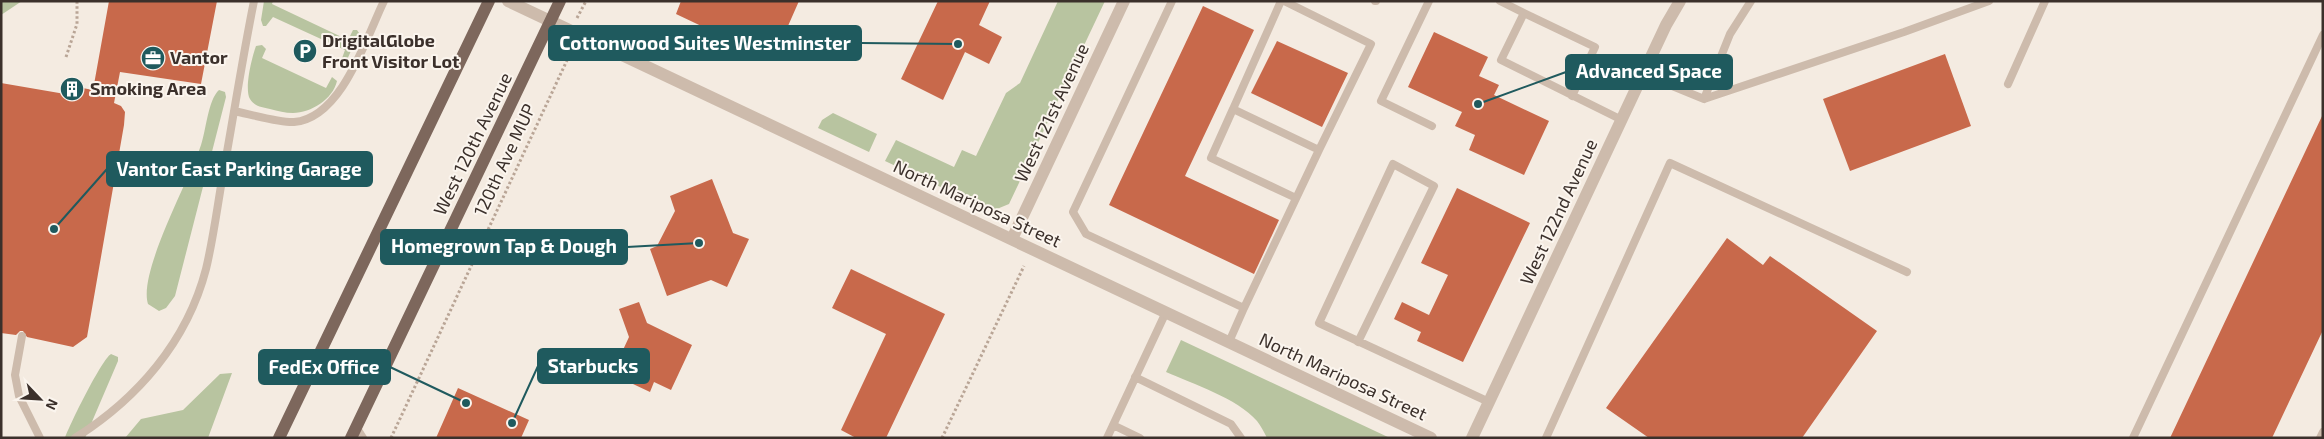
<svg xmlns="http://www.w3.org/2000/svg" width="2324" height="439" viewBox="0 0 2324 439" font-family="'Exo 2',sans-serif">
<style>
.green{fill:#b8c4a0}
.building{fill:#c8694b}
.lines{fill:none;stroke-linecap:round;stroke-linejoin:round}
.path{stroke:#b9a596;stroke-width:3;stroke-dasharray:2.5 2.5;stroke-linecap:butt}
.service{stroke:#cdbbac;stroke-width:8}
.minor{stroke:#cdbbac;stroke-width:12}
.primary{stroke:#7d675c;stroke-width:12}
.labels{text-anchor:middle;stroke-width:4;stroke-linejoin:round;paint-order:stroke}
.poi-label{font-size:18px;font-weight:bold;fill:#3b302b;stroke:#fbf5ee;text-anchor:start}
.street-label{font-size:18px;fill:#3b302b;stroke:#fbf5ee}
.leader{fill:none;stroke:#1f5a5e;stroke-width:2}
.callout-dot{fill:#1f5a5e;stroke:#fbf5ee;stroke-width:2}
.callout{fill:#1f5a5e;stroke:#1f5a5e;stroke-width:2}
.callout-label{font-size:19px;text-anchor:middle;font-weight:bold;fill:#fff}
</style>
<rect width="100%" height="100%" fill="#f4ebe1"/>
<!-- green -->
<path class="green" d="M 1,1 L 22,1 L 1,15 Z
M 264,1 L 273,1 L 272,4 L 348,40 L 353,30 L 357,30 L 359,33 L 346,62 L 341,61 L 345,50 L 273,17 L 266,26 L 263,26 L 261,20 Z
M 1058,1 L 1105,1 L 1009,204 L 992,211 L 885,161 L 896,140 L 954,167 L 962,150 L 976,156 L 1006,93 L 1020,83 Z
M 262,45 L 266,49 L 262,58 L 326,88 L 332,77 L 337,81 C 333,99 311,113 293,113 C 285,113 278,111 270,109 C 262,107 255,107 250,99 C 244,89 252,57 256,46 Z
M 219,90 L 225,92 L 226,97 L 175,296 L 166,308 L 159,311 L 148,304 C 138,272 189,181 201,145 C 206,131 208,100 219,90 Z
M 833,113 L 877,134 L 869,152 L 818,128 L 822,120 Z
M 1181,340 L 1390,438 L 1267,438 C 1264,432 1261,426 1257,421 C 1237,398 1193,384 1166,372 Z
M 111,354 L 118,357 L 118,361 L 85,438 L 65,438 C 70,424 102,359 111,354 Z
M 232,373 L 208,438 L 125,438 L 141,419 L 183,410 L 220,374 Z"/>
<!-- building -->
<path class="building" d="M 109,1 L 217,1 L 201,84 L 120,72 L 114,103 L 121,106 L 125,112 L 124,125 L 87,337 L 73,347 L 27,337 L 23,331 L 20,331 L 16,335 L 1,333 L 1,83 L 65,94 L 67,85 L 93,90 Z
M 681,1 L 799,1 L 773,60 L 676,14 Z
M 938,1 L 990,1 L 979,25 L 1002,37 L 989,64 L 965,52 L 943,100 L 901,79 Z
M 1203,6 L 1254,30 L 1185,176 L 1279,220 L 1254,274 L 1109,205 Z
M 1434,32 L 1488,57 L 1479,76 L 1499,85 L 1494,95 L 1549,121 L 1524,175 L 1469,150 L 1475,135 L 1455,126 L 1462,112 L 1408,87 Z
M 1277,41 L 1348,73 L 1322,127 L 1251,93 Z
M 1945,54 L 1971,126 L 1850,171 L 1823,99 Z
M 2323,114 L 2323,330 L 2272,438 L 2170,438 Z
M 712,179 L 733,233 L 749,239 L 727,287 L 711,280 L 667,296 L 650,249 L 657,246 L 675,211 L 670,196 Z
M 1457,188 L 1530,223 L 1463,362 L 1417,341 L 1421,332 L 1394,319 L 1402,302 L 1429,315 L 1448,275 L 1421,263 Z
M 1727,238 L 1763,265 L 1770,256 L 1877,331 L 1802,438 L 1649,438 L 1606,408 Z
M 851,269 L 945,314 L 886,438 L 856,438 L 841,430 L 886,334 L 832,308 Z
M 639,302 L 647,323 L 692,345 L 671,390 L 654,382 L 650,392 L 633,384 L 637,375 L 616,365 L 629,337 L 619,309 Z
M 458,388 L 529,420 L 521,438 L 436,438 Z"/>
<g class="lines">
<!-- path -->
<path class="path" d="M 577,18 L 586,1
M 66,57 L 77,24 L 77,1
M 391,438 L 569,56 L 570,46
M 942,438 L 1024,266"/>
<!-- service -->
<path class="service" d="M 1172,1 L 1073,212 L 1086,234 L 1244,308 L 1229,342
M 1284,1 L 1371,44 L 1319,150
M 1375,1 L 1376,1
M 1429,1 L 1381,101 L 1432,126
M 1500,1 L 1524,13
M 1643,74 L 1704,99 L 1904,32 L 1989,1
M 2008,84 L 2045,1
M 1572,96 L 1595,47 L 1524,13 L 1501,60 L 1622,120
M 1704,99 L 1730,34 L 1751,1
M 1233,109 L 1281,1
M 234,111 C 249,114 281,123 294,122 C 342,118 366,38 384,1
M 1244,308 L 1319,150 L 1233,109 L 1211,158 L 1296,198
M 22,336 L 15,375 L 19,396 L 40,438
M 1358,342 L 1434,186 L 1393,164 L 1319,323 L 1489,402
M 1135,377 L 1231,424 L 1241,438
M 1113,425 L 1140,438
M 356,427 L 363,438
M 75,438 C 137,399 187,342 206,269 C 213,240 217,209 222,180 C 233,120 242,60 254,1
M 1107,438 L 1166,312
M 1546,438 L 1670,163 L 1907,272
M 2133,438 L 2323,35
M 2320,438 L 2323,432"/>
<!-- minor -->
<path class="minor" d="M 508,1 L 1431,438
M 1012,239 L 1124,1
M 1472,438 L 1666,25 L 1680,1"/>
<!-- primary -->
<path class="primary" d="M 279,438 L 489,1
M 351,438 L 560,1"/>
</g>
<!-- icons -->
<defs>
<g id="parking-disc" transform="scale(1.25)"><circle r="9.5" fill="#1f5a5e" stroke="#fbf5ee"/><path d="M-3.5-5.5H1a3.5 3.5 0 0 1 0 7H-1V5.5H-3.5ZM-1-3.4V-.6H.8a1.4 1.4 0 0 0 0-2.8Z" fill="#fff"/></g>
<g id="office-disc" transform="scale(1.25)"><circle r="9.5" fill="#1f5a5e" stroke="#fbf5ee"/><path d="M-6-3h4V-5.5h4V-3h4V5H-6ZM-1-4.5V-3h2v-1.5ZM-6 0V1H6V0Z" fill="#fff"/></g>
<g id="building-disc" transform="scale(1.25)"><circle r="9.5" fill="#1f5a5e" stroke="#fbf5ee"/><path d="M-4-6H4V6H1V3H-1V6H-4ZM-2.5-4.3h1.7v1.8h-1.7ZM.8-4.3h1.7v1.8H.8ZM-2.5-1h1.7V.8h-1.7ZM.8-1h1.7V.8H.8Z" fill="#fff"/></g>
</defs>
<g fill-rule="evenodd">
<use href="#parking-disc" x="305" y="51"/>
<use href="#office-disc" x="153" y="58"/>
<use href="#building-disc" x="72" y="89"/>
</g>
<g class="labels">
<!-- poi labels -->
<g class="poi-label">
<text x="322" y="47">DrigitalGlobe<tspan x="322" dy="21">Front Visitor Lot</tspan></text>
<text x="170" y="64">Vantor</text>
<text x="90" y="95">Smoking Area</text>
</g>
<!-- street labels -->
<g class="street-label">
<text transform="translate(1052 113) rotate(-65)" y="6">West 121st Avenue</text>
<text transform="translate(473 144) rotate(-64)" y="6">West 120th Avenue</text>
<text transform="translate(505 160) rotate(-65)" y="6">120th Ave MUP</text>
<text transform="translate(977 204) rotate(25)" y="6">North Mariposa Street</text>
<text transform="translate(1559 212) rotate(-65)" y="6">West 122nd Avenue</text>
<text transform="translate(1343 377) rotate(25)" y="6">North Mariposa Street</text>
</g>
</g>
<!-- callouts -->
<path class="leader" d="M958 44L861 43M1478 104L1566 72M54 229L107 169M699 243L627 247M512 423L538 366M466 403L390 367"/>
<g class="callout-dot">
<circle cx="958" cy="44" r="5"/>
<circle cx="1478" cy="104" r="5"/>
<circle cx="54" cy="229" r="5"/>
<circle cx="699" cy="243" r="5"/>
<circle cx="512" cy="423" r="5"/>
<circle cx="466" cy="403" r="5"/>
</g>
<g class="callout">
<rect x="549" y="26" width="312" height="34" rx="5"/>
<rect x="1566" y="55" width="166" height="34" rx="5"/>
<rect x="107" y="152" width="265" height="34" rx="5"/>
<rect x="381" y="230" width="246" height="34" rx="5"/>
<rect x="538" y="349" width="111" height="34" rx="5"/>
<rect x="259" y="350" width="131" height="34" rx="5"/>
</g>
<g class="callout-label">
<text x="705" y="50">Cottonwood Suites Westminster</text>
<text x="1649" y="78">Advanced Space</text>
<text x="239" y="176">Vantor East Parking Garage</text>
<text x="504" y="253">Homegrown Tap &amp; Dough</text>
<text x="593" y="373">Starbucks</text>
<text x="324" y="374">FedEx Office</text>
</g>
<!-- border -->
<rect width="2324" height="439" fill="none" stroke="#3b302b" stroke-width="5"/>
<!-- north arrow -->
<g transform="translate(40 399) rotate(115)" stroke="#fbf5ee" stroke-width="4" paint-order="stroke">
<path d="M0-4L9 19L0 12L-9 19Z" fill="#3b302b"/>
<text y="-8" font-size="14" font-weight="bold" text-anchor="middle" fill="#3b302b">N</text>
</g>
</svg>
